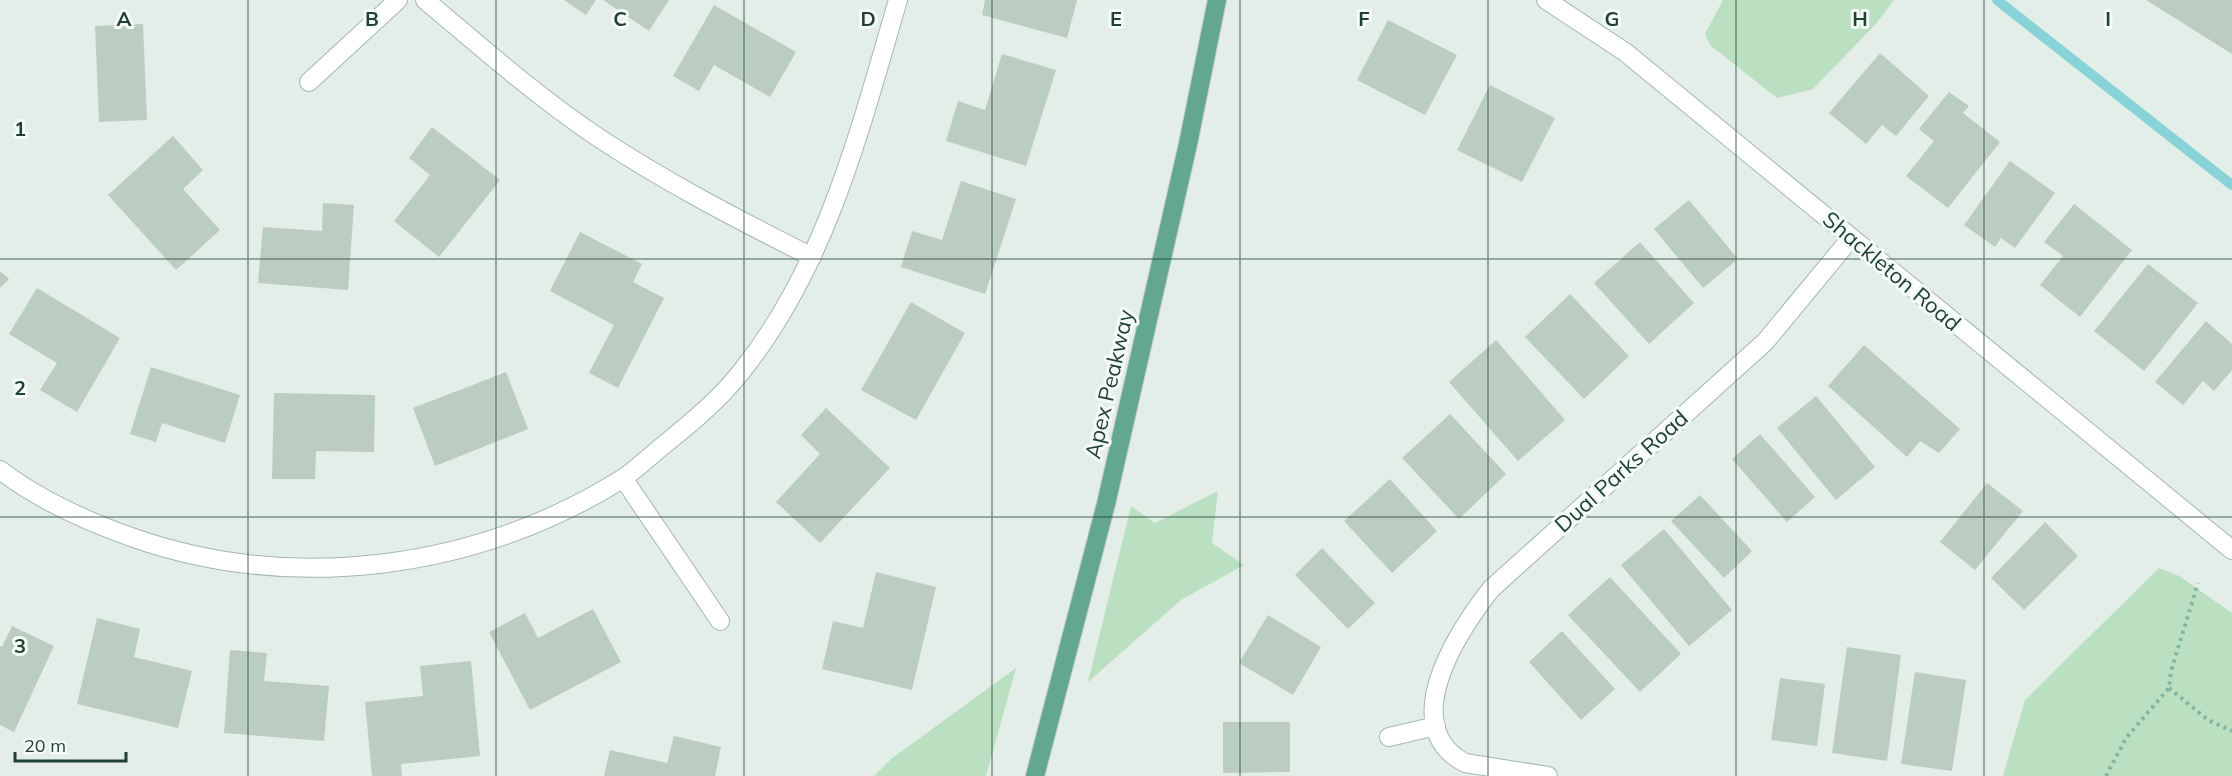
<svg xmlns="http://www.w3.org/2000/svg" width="2232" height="776" viewBox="0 0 2232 776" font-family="Mulish,sans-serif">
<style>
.green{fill:#bae0c1}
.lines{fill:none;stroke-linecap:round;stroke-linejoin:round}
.stream{stroke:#87d3d7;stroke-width:10}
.building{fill:#bbccc3}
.minor-casing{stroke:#a5b7af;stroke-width:20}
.major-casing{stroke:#c1cac6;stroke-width:20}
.path{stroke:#81b49f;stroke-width:4;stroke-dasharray:3 4.5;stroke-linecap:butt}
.minor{stroke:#fff;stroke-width:18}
.major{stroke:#64a78f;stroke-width:18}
.grid{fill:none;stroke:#214135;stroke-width:1.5;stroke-opacity:0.55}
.labels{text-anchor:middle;stroke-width:6;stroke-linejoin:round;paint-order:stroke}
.street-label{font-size:22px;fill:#214135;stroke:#f4faf6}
.grid-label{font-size:20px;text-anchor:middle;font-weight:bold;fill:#214135;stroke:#f4faf6;stroke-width:6;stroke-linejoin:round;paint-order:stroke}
</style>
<rect width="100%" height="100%" fill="#e3eee8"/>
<!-- green -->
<path class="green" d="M 1723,0 L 1894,0 L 1875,25 L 1813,89 L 1777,98 L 1710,45 L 1705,34 Z
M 1218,491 L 1212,543 L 1244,565 L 1181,600 L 1088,682 L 1131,506 L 1155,523 Z
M 2159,568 L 2179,576 L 2232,613 L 2232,776 L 2003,776 L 2025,700 Z
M 1016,668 L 986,776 L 874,776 L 891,759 Z"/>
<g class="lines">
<!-- stream -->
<path class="stream" d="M 1997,0 L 2232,185"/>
</g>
<!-- building -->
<path class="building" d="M 564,0 L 596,0 L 586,15 Z
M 603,0 L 669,0 L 649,31 Z
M 985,0 L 1077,0 L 1067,38 L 982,15 Z
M 2146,0 L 2232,0 L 2232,54 Z
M 714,5 L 796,52 L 770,97 L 714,65 L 699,91 L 673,76 Z
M 1388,20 L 1457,55 L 1425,115 L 1357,80 Z
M 143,24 L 147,120 L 99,122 L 95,26 Z
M 1880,53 L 1929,96 L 1896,136 L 1882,125 L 1866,144 L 1829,113 Z
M 1002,54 L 1056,70 L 1026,166 L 946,141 L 958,101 L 985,110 Z
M 1490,85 L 1555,118 L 1522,182 L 1457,150 Z
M 1949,92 L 1969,106 L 1963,113 L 2000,142 L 1948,208 L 1906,176 L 1934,141 L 1919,129 Z
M 432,127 L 500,180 L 439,257 L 394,221 L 430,175 L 409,158 Z
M 173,136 L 203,170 L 183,189 L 220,230 L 176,270 L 108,195 Z
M 2010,161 L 2055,193 L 2015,248 L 2001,238 L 1995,247 L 1964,225 Z
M 961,181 L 1016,199 L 985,294 L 901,267 L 912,231 L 942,240 Z
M 1689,200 L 1738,259 L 1703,288 L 1654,229 Z
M 323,203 L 354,205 L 348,290 L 258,283 L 263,227 L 322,231 Z
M 2074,204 L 2132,250 L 2080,317 L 2040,285 L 2063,256 L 2044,242 Z
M 580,232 L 642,264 L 633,282 L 664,298 L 618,388 L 589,373 L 614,325 L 550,291 Z
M 1640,242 L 1694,303 L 1649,344 L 1594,283 Z
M 2148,264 L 2198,303 L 2144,371 L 2094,331 Z
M 0,271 L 9,279 L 0,288 Z
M 37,288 L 120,338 L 77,412 L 40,390 L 57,363 L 9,334 Z
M 1570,294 L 1629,356 L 1584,399 L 1525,337 Z
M 911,302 L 965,333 L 916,420 L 861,390 Z
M 2206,321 L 2232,344 L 2232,370 L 2214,391 L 2203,381 L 2183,405 L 2155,382 Z
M 1496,340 L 1565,420 L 1518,461 L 1449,382 Z
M 1864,345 L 1960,429 L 1939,453 L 1920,441 L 1907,457 L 1828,386 Z
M 151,367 L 240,395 L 225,443 L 162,423 L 156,442 L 130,434 Z
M 506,372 L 528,429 L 435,466 L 413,408 Z
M 274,393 L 375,395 L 374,452 L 316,451 L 315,479 L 272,479 Z
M 1816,396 L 1875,467 L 1836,500 L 1777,428 Z
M 826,408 L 890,468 L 820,543 L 776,502 L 820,454 L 801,435 Z
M 1450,414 L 1506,474 L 1459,519 L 1402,458 Z
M 1760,434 L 1815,497 L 1787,522 L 1732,459 Z
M 1390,479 L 1437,531 L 1392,573 L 1344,521 Z
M 1987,483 L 2023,511 L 1975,570 L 1940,542 Z
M 1700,495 L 1752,551 L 1724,578 L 1671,521 Z
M 2045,522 L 2078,556 L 2024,610 L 1991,578 Z
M 1664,529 L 1732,610 L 1689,646 L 1621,565 Z
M 1322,548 L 1375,603 L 1348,629 L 1295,575 Z
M 876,572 L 936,587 L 912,690 L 822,669 L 833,621 L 863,628 Z
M 1610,577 L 1681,654 L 1640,692 L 1568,615 Z
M 593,609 L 621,662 L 530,710 L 489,632 L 525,613 L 538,638 Z
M 1268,615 L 1321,647 L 1293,695 L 1239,663 Z
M 97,618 L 140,629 L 134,657 L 192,671 L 178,728 L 77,704 Z
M 12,626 L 54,646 L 14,732 L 0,725 L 0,646 L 2,647 Z
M 1562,631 L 1615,689 L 1581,720 L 1529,662 Z
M 1847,647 L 1901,655 L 1887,761 L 1832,753 Z
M 230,650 L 267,653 L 264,681 L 329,686 L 324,741 L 224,733 Z
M 471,661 L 480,756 L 401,764 L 402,776 L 372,776 L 365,702 L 423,696 L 420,666 Z
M 1915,672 L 1966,680 L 1952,771 L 1901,764 Z
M 1780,678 L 1825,684 L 1817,746 L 1771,740 Z
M 1223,722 L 1290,722 L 1290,772 L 1223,773 Z
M 674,736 L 721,747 L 715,776 L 604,776 L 610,750 L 667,763 Z"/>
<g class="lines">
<!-- minor casing -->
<g class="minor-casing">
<path id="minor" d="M 425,0 C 480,46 534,94 593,134 C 663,181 737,219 812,257
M 1546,0 L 1625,52 L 2232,550
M 309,82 L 398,0
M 0,470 C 39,500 86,521 131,537 C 293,594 476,570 622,479 C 637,469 651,455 665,444 C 691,423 720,399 741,372 C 827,265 860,129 898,0
M 623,478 L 720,621
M 1389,737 L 1436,726
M 1548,776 L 1465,763 C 1395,726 1459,630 1491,589 L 1765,342 L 1851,238"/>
</g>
<!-- major casing -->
<g class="major-casing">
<path id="major" d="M 1035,776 L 1106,504 L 1188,144 L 1217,0"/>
</g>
<!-- path -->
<path class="path" d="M 2169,688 L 2208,720 L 2232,731
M 2106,776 L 2126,738 L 2169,688 L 2171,671 L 2198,583"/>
<!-- minor -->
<use href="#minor" class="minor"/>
<!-- major -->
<use href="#major" class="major"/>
</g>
<!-- grid -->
<path class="grid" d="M 248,0 L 248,776M 496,0 L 496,776M 744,0 L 744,776M 992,0 L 992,776M 1240,0 L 1240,776M 1488,0 L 1488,776M 1736,0 L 1736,776M 1984,0 L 1984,776M 0,259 L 2232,259M 0,517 L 2232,517"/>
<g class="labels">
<!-- street labels -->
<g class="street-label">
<text transform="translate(1892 271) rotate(40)" y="8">Shackleton Road</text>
<text transform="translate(1109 384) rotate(-77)" y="8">Apex Peakway</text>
<text transform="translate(1621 471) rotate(-42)" y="8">Dual Parks Road</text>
</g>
</g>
<g class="grid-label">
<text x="124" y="26">A</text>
<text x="372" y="26">B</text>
<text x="620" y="26">C</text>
<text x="868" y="26">D</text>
<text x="1116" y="26">E</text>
<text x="1364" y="26">F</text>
<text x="1612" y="26">G</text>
<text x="1860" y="26">H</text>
<text x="2108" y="26">I</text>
<text x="20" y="136">1</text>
<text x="20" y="395">2</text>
<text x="20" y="653">3</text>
</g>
<!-- scale -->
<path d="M15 752v9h111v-9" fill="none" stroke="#214135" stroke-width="3"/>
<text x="24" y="752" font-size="18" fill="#214135" stroke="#f4faf6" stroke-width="4.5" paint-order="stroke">20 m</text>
</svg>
